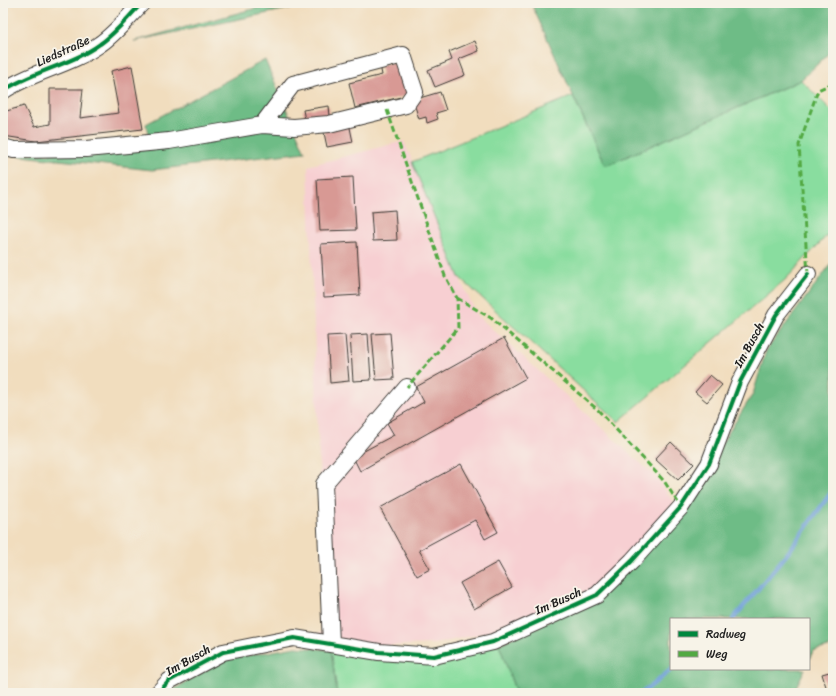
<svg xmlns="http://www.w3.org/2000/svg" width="836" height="696" viewBox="0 0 836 696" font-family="Sriracha,sans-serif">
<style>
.built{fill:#f7cfd2}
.green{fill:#89dd9f;stroke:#527c5e}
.forest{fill:#6ebc86;stroke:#456c51}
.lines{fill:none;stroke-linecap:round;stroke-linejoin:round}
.stream{stroke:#6d9fd8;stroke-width:4.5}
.building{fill:#d89994}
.minor-casing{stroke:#3c3934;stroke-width:18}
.minor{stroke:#fff;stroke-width:16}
.quiet{stroke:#52a943;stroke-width:3;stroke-dasharray:6 3;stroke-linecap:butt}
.cycleway-casing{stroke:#f7f3e8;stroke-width:6}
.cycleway{stroke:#00873e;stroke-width:4}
.labels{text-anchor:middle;stroke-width:3.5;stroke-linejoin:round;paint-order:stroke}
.street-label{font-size:12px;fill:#1c1c1c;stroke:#f7f3e8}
</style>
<rect width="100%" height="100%" fill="#f7f3e8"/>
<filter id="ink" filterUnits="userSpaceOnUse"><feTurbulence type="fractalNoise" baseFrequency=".025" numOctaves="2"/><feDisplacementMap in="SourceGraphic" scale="8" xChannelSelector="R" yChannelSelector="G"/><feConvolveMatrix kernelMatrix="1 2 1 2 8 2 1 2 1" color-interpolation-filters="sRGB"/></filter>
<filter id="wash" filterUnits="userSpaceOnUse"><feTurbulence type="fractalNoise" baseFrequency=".012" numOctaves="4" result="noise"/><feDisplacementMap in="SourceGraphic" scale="16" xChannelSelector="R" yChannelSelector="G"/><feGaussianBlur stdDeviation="0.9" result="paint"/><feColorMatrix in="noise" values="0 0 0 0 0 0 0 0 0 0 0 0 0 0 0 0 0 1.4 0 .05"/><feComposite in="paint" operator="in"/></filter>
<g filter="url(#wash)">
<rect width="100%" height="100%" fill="#f1ddbe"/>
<!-- built -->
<path class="built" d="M 404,141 L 459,277 L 477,315 L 658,479 L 676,506 L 591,590 L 494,631 L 434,644 L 378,646 L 314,635 L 322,632 L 325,622 L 308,166 Z"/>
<!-- green -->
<path class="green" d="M 801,80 L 833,112 L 833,229 L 786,279 L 618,422 L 459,277 L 412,162 L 573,96 L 605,166 Z
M 499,644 L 516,693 L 337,693 L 331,650 L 380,660 Z"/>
<!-- forest -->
<path class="forest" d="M 275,3 L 317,3 L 134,41 Z
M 531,3 L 833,3 L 833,49 L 801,80 L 605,166 Z
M 265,60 L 305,152 L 152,170 L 12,155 L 151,149 L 146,124 Z
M 833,261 L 833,646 L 813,651 L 809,660 L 809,619 L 671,619 L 671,669 L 805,669 L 793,693 L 516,693 L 499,644 L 598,598 L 681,507 L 753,394 L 766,351 Z
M 296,647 L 331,650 L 337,693 L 168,693 L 223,660 Z"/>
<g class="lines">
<!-- stream -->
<path class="stream" d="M 733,619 L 787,554 L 833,490
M 642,693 L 672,669"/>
</g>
<g id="blocks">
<!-- building -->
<path class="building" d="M 475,41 L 479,51 L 459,59 L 465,75 L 435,87 L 428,70 L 452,60 L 449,52 Z
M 401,60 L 409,95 L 355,108 L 349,83 L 382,75 L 380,65 Z
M 132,66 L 143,129 L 36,141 L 3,136 L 3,112 L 24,106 L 34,127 L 50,124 L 50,89 L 83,89 L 80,118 L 119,113 L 111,71 Z
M 440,92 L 446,110 L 436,113 L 438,119 L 427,123 L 426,117 L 419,119 L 413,100 Z
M 329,106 L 330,116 L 305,120 L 303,110 Z
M 349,123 L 353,142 L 327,147 L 323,128 Z
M 353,177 L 356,230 L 320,231 L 317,179 Z
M 395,210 L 397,240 L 373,241 L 371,212 Z
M 357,242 L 360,295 L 324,297 L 321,244 Z
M 390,333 L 394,379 L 376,380 L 372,334 Z
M 368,334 L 371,380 L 353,381 L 350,335 Z
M 345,335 L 349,381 L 330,383 L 327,336 Z
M 504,338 L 526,378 L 360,471 L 353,457 L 394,435 L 387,423 L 424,402 L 416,387 Z
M 710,375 L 722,385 L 707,402 L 695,392 Z
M 671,442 L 694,464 L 678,480 L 655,459 Z
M 461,464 L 498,532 L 485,539 L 475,520 L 419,550 L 430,569 L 417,576 L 380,508 Z
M 498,562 L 512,587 L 474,609 L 460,583 Z
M 833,671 L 833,693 L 828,693 L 822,674 Z"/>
</g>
</g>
<g filter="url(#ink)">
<use href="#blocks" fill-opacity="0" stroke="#3c3934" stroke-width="1"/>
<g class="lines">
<!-- minor casing -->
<g class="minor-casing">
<path id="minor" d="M 3,91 C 33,71 71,65 100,44 C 116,33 128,17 142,3
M 3,147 L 14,150 L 86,149 L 169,141 L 262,125 L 294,127 L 329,124 L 406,105 L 415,92 L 403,55 L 293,84 L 262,125
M 331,643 L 324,484 L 407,387
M 158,693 L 169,681 L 223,652 L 294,638 L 379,652 L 434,656 L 493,642 L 597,595 L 632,561 L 681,507 L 709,464 L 740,382 L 776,315 L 808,274"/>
</g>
<!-- minor -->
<use href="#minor" class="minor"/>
<!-- quiet -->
<path class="quiet" d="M 387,110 L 445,276 L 457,298 L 458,328 L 407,387
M 808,274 L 799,145 L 818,90 L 833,83
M 457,298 L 491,318 L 598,410 L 664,481 L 681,507"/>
<!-- cycleway casing -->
<g class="cycleway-casing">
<path id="cycleway" d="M 3,91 C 33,71 71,65 100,44 C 116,33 128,17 142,3
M 158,693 L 169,681 L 223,652 L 294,638 L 379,652 L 434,656 L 493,642 L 597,595 L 632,561 L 681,507 L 709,464 L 740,382 L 776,315 L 808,274"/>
</g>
<!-- cycleway -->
<use href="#cycleway" class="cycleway"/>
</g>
</g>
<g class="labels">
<!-- street labels -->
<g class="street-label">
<text transform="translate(63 51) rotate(-25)" y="4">Liedstraße</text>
<text transform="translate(749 345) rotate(-61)" y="4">Im Busch</text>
<text transform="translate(558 601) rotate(-24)" y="4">Im Busch</text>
<text transform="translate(188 660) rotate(-30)" y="4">Im Busch</text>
</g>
</g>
<!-- margin -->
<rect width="836" height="696" fill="none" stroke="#f7f3e8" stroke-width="16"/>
<!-- legend -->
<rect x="670" y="618" width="140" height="52" fill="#f7f3e8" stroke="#9f9d96"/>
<rect x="678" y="631" width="20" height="6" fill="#00873e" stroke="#9f9d96"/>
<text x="706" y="638" font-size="12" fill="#1c1c1c">Radweg</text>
<rect x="678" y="651" width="20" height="6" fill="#52a943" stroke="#9f9d96"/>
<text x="706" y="658" font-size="12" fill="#1c1c1c">Weg</text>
</svg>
